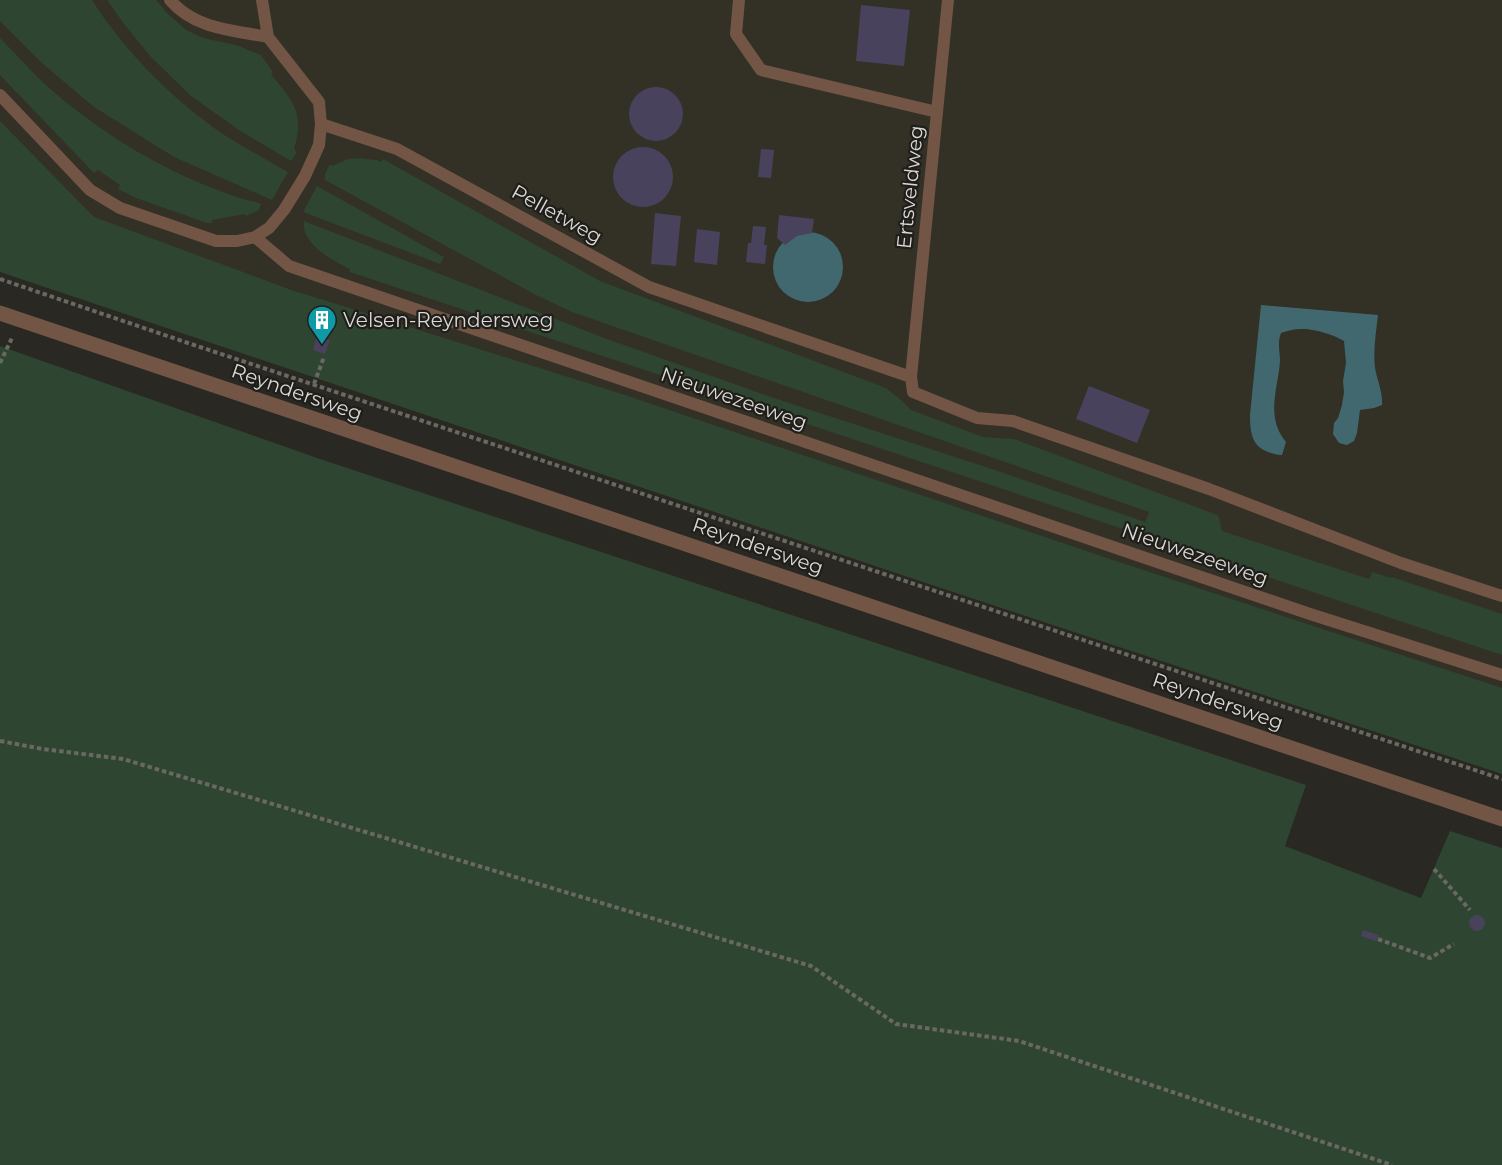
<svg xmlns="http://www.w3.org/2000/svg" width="1502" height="1165" viewBox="0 0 1502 1165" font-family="Montserrat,sans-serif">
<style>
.built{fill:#333026}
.green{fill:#2e4531}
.water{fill:#41686e}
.building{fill:#48425d}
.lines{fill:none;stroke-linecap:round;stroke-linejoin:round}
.path{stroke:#696863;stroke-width:4;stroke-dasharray:4.5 3;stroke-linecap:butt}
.service{stroke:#735546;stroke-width:12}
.minor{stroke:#735546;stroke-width:15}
.labels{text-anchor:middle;stroke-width:4.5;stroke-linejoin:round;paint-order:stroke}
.street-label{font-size:20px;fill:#dad9d5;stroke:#201e1a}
.poi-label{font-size:20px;fill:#dad9d5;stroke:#201e1a;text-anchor:start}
</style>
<rect width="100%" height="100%" fill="#292823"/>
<!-- built -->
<path class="built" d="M 0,0 L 1502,0 L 1502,706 L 0,189 Z"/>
<!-- green -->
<path class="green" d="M 0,0 L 92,0 C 124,50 171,98 220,132 C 242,147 266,159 288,172 L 272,200 L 174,157 L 94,107 L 43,64 L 0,21 Z
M 107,0 L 156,0 L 167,13 L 186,30 L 203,38 L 236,45 L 261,55 L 273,72 L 271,74 C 293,101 305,113 294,149 L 297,152 L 291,161 L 239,130 L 191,96 L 151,57 L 124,24 Z
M 0,38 C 18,56 36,77 55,93 C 106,136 164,171 226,193 C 237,198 250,200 261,204 L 259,210 L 246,216 L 245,214 L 212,220 L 212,223 L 207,223 L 136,198 L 118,189 L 120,185 L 98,170 L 94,173 L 0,75 Z
M 0,121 L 94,217 L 289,289 L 625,395 L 1110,559 L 1502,688 L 1502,774 L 902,575 L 0,272 Z
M 358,158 L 377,160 L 381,162 L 383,159 L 600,281 L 886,388 L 901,400 L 911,410 L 983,437 L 1014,439 L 1217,515 L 1219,517 L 1222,531 L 1369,579 L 1372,572 L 1391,578 L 1392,577 L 1502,614 L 1502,655 L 350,272 L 350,269 C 333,261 300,243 304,221 L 607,339 L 774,398 L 998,471 L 1145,522 L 1149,512 L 572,312 L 536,295 L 325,180 L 325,174 L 330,164 L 332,166 L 348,159 Z
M 317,186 L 444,257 L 440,264 L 303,212 Z
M 0,346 L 317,458 L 1306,785 L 1285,846 L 1421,898 L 1450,831 L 1502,848 L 1502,1165 L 0,1165 Z"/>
<!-- water -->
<path class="water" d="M773 267a35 35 0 1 1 70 0a35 35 0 1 1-70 0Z
M 1261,305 L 1378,315 C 1376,333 1373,350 1375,368 C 1377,380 1383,392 1382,405 L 1374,408 L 1360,410 L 1357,433 L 1354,441 L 1347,445 L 1339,443 L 1333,434 L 1334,423 L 1338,418 L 1342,405 L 1344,392 L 1343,381 L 1346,363 L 1344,341 C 1335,335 1312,328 1301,329 C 1294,329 1287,331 1281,333 C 1277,344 1280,350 1280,361 C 1278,389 1265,417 1286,442 L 1282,455 C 1255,452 1250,440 1250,415 Z"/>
<!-- building -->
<path class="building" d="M 861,5 L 910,10 L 904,66 L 856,61 Z
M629 114a27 27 0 1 1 54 0a27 27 0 1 1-54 0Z
M613 177a30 30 0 1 1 60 0a30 30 0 1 1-60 0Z
M 761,149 L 774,150 L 771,178 L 758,177 Z
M 655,213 L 681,216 L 676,266 L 651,264 Z
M 779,215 L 814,219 L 812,233 L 797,236 L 785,245 L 777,238 Z
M 753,226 L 766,227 L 764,245 L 767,245 L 765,264 L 746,262 L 748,243 L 751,243 Z
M 697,229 L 720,232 L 717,265 L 694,262 Z
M 317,336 L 330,340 L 325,354 L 313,350 Z
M 1089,386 L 1150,410 L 1137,443 L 1076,419 Z
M1469 923a8 8 0 1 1 16 0a8 8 0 1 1-16 0Z
M 1363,930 L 1379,935 L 1376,941 L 1361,936 Z"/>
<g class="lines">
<!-- path -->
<path class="path" d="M 0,279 L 188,343 L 1502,779
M 0,363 L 12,338
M 314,384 L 324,357
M 0,741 L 43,749 L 123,759 L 811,966 L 896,1024 L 1019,1041 L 1392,1165
M 1434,869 L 1470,910
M 1378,939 L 1430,958 L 1454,944"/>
<!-- service -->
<path class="service" d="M 170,0 C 195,29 232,30 268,37
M 739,0 L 736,34 L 761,70 L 937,112
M 948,0 L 911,377 L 913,392 L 977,418 L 1013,421 L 1209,489 L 1401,563 L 1502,596
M 0,95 L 90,190 L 120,208 L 216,241 L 237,241 L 255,237 L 289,266 L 1310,614 L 1502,675
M 321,124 L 397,149 L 649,287 L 911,377
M 255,237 L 269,228 L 284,210 L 305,176 L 319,145 L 321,124 L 319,102 L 268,37 L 262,0"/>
<!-- minor -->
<path class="minor" d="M 0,313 L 1502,819"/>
</g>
<!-- icons -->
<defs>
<g id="building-pin" transform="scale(1.5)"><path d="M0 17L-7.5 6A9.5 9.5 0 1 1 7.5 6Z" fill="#0f9aa8" stroke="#201e1a"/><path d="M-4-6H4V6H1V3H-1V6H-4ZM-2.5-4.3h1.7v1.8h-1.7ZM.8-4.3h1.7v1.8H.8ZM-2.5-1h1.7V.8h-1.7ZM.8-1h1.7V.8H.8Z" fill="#fff"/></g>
</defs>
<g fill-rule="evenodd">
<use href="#building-pin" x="322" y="320"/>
</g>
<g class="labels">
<!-- street labels -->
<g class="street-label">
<text transform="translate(910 187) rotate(-84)" y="7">Ertsveldweg</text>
<text transform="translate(557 214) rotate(29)" y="7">Pelletweg</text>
<text transform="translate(297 392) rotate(19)" y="7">Reyndersweg</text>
<text transform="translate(734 398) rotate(19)" y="7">Nieuwezeeweg</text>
<text transform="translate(758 546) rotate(19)" y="7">Reyndersweg</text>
<text transform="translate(1195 554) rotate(19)" y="7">Nieuwezeeweg</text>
<text transform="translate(1218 701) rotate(19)" y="7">Reyndersweg</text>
</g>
<!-- poi labels -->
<g class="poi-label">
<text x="343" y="327">Velsen-Reyndersweg</text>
</g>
</g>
</svg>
